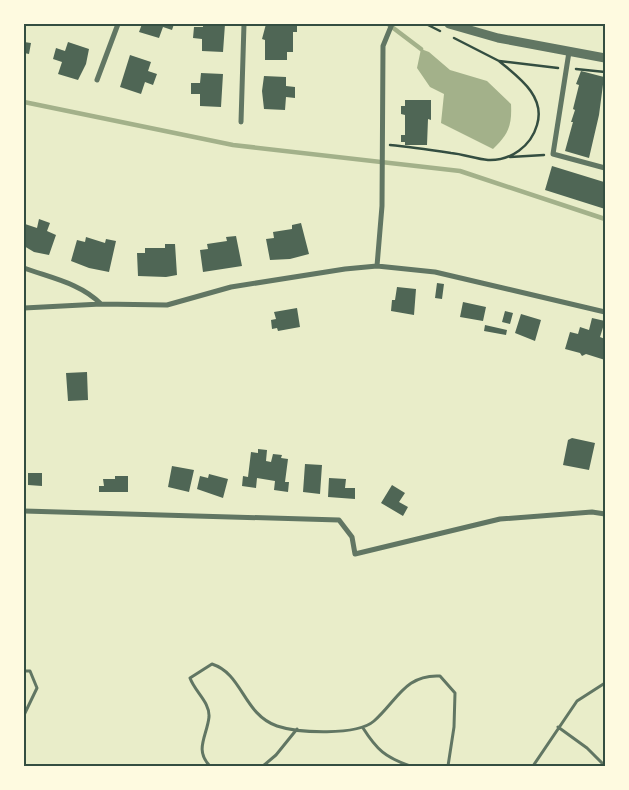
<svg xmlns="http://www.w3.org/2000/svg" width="629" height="790" viewBox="0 0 629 790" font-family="Ubuntu,sans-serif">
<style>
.water{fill:#a3b18a}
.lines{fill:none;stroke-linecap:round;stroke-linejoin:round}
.stream{stroke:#a3b18a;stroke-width:4.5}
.building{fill:#4f6655}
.path{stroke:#344e41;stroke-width:2.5}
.service{stroke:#617663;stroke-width:3}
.minor{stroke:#617663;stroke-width:5}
.tertiary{stroke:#617663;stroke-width:9}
.neatline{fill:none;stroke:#344e41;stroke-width:2}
</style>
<rect width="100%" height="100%" fill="#e9edc9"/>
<!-- water -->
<path class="water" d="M 421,49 L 429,52 L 450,70 L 487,81 L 511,104 C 512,125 509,134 493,149 L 441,123 L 444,94 L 430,87 L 417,68 Z"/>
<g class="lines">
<!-- stream -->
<path class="stream" d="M 388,24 L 421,49
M 24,102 L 233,145 L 460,171 L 605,219"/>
</g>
<!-- building -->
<path class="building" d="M 142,24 L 174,24 L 172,30 L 163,27 L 159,38 L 139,32 Z
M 203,24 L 225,24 L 223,52 L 202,51 L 202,39 L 193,38 L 194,27 L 203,27 Z
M 266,24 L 297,24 L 297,32 L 293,32 L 293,52 L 287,52 L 287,60 L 265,60 L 265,40 L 262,39 Z
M 24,42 L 31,43 L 29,54 L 24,53 Z
M 68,42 L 89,49 L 86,64 L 78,80 L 58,74 L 62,62 L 53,59 L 56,48 L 65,51 Z
M 130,55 L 151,62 L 148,71 L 157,74 L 153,85 L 145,82 L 141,94 L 120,87 Z
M 581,71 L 604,77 L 599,115 L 589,158 L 565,151 L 573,122 L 571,122 L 575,110 L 573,109 L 579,85 L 576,84 Z
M 201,73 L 223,74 L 221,107 L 200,106 L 200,94 L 191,94 L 191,83 L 200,83 Z
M 264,76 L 286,77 L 286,86 L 295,87 L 295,98 L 286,97 L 285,110 L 264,109 L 262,91 Z
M 405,100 L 431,100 L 431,120 L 428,119 L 427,145 L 405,145 L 405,142 L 401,142 L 401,135 L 405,135 L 405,115 L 401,114 L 401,106 L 405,106 Z
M 552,166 L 604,182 L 605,209 L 545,190 Z
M 39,219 L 50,223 L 47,231 L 56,235 L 49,255 L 34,252 L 24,246 L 25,224 L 37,228 Z
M 301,223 L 309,254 L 290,259 L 270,260 L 266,239 L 274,238 L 273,232 L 292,229 L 292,225 Z
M 236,236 L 242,266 L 203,272 L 200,250 L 208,249 L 207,244 L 227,241 L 226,237 Z
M 86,237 L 105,243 L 106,239 L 116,241 L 109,272 L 89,268 L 71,261 L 77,240 L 85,242 Z
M 165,244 L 175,244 L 177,275 L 166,277 L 138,276 L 137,253 L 145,253 L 145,248 L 165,248 Z
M 437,283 L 444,284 L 442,299 L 435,298 Z
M 397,287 L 416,289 L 414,315 L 391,311 L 392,300 L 395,300 Z
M 463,302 L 486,307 L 483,321 L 460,317 Z
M 297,308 L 300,327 L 278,331 L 277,328 L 272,329 L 271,320 L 276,319 L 274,312 Z
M 505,311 L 513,313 L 510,324 L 502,322 Z
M 521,314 L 541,320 L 535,341 L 515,333 Z
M 592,318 L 605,321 L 600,337 L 605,339 L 605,360 L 586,354 L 582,356 L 580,353 L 565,349 L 570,332 L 578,334 L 580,327 L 589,330 Z
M 485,325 L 507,330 L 506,335 L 484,331 Z
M 87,372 L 88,400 L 68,401 L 66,373 Z
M 572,438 L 595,443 L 589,470 L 563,465 L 568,440 Z
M 258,449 L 267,450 L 266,461 L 271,462 L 273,454 L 282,455 L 281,458 L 288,459 L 285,482 L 289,482 L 288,492 L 274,490 L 275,481 L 257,478 L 256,488 L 242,486 L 243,476 L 248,477 L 251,452 L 258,453 Z
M 305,464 L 322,465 L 320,494 L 303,492 Z
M 172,466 L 194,470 L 189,492 L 168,487 Z
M 28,473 L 42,473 L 42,486 L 28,485 Z
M 209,474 L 228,479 L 223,498 L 197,489 L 200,476 L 208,478 Z
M 115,476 L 128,476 L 128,492 L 99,492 L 99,486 L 104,486 L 103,479 L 115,479 Z
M 329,478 L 346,479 L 345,488 L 355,488 L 355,499 L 328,497 Z
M 392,485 L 405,493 L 399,502 L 408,507 L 403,516 L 381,503 Z"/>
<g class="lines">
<!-- path -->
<path class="path" d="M 426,24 L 440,31
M 454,38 L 499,61 L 558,68
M 576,69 L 605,72
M 390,145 C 411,147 431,150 451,153 C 463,154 476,159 488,160 C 511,161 531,146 537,125 C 546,96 518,77 499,61
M 510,157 L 544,155"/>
<!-- service -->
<path class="service" d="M 24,671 L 30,671 L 37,688 L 24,715
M 558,727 L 587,748 L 605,766
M 363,728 C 377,750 385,757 410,766
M 210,766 C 194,750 207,736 209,717 C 210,702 195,692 190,678 L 212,664 C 243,674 243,714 277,726 C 298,733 357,736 374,721 C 397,701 405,674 440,676 L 455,693 L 454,727 L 448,766
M 263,766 L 276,755 L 297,729
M 533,766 L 577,701 L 605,683"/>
<!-- minor -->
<path class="minor" d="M 569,52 L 553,154 L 605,168
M 97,80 L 118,24
M 241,122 L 244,24
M 377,266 L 382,206 L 383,46 L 392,24
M 24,268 C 51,278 80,283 101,304
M 24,308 L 101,304 L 167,305 L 231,287 L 345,269 L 377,266 L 435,272 L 605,312
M 24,511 L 339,520 L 352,537 L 355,554 L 500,519 L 592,512 L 605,514"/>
<!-- tertiary -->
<path class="tertiary" d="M 449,24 L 498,38 L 605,58"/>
</g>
<!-- border -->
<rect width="629" height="790" fill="none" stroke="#fefae0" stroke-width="50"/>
<rect x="25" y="25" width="579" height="740" class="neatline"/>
</svg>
